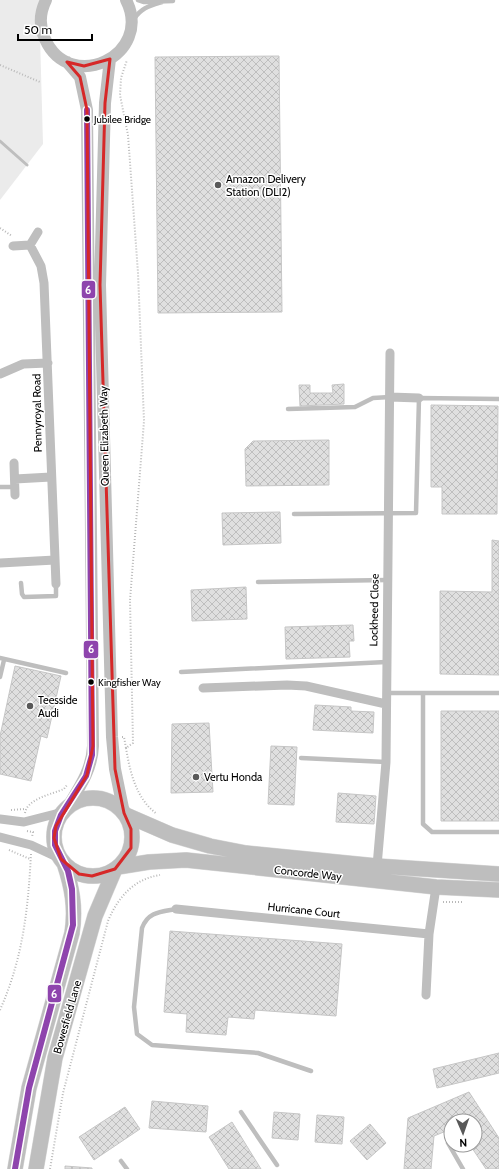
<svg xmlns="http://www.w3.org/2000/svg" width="499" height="1169" viewBox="0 0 499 1169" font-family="Cabin,sans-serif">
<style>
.park{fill:#ebebeb}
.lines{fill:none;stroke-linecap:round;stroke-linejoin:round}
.stream{stroke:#bebebe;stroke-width:3}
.building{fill:url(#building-cross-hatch);stroke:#c6c6c6}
.primary-casing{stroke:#dbdbdb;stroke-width:16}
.path{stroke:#b9b9b9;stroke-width:2;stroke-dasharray:1 2;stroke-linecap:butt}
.service{stroke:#bebebe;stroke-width:4.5}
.minor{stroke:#bebebe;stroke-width:9}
.tertiary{stroke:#bebebe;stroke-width:12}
.primary{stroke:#bebebe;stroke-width:15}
.bus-1-casing{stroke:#fff;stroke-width:9}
.bus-1{stroke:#8e44ad;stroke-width:6}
.marked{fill:none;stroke:#d62828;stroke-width:3;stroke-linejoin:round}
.bus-dot{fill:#000;stroke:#fff;stroke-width:1.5}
.poi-dot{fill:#595959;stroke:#fff;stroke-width:1.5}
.labels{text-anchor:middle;stroke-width:3;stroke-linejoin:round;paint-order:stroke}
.bus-label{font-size:10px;fill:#000;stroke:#fff;text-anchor:start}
.poi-label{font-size:11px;fill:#000;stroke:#fff;text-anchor:start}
.street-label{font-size:11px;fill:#000;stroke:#fff}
.line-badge{stroke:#fff;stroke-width:1.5}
.badge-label{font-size:11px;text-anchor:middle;font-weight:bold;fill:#fff}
</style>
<defs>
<pattern id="building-cross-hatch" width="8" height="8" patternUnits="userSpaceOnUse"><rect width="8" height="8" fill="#dfdfdf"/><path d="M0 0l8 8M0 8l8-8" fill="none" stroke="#bebebe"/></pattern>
</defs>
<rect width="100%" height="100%" fill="#fff"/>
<!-- park -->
<path class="park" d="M 0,0 L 39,0 L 43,144 L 0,200 Z"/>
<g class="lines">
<!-- stream -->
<path class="stream" d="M 0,141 L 27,165"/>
</g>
<!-- building -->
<path class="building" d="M 279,56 L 282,312 L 158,313 L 155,57 Z
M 344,384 L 344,404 L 300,406 L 299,385 L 310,385 L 310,393 L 333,393 L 332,385 Z
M 431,405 L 498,406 L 497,514 L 442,514 L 442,487 L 431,487 Z
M 329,440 L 329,485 L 246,486 L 245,449 L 253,441 Z
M 280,512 L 281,543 L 223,545 L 222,513 Z
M 492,540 L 499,541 L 499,675 L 440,674 L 440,591 L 492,592 Z
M 246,587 L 247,619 L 192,621 L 191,590 Z
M 353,625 L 354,641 L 349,641 L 350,657 L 286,659 L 285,627 Z
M 15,666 L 61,676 L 47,738 L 41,736 L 31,781 L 0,774 L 0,736 Z
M 315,705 L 351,707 L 351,711 L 374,712 L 373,733 L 313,730 Z
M 441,711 L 499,711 L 499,821 L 441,821 Z
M 209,723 L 213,792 L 171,793 L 172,724 Z
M 271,746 L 297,747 L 294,805 L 268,804 Z
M 338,793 L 376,796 L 374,824 L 336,822 Z
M 170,931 L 342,944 L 336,1016 L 255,1010 L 254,1019 L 228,1017 L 226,1035 L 186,1032 L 187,1014 L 164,1012 Z
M 499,1053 L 499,1073 L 437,1088 L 433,1069 Z
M 469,1092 L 499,1138 L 499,1169 L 486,1169 L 470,1145 L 475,1145 L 475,1121 L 451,1121 L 451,1129 L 434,1136 L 431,1169 L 404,1169 L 408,1118 Z
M 152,1101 L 208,1106 L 206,1132 L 149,1128 Z
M 125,1107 L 140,1129 L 94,1160 L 79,1137 Z
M 274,1112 L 300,1114 L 298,1140 L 272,1138 Z
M 317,1115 L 344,1117 L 342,1144 L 315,1142 Z
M 232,1122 L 261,1169 L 229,1169 L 209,1137 Z
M 370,1124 L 386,1143 L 367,1160 L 350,1141 Z
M 65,1166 L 92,1168 L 92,1169 L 65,1169 Z"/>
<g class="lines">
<!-- primary casing -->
<g class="primary-casing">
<path id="primary" d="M54 837a39 39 0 1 1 78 0a39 39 0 1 1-78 0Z
M 126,815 L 172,835 L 210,846 L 246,853 L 377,866 L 499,874
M 118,867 L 149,862 L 186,860 L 436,887 L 499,890
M 15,1169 L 29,1088 L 72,933 C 76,908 72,887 64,863
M 36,1169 L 55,1058 L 95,916 L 115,869"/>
</g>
<!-- path -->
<path class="path" d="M 0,65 L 40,82
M 0,228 L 12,236
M 122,737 L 124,737 L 126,748 L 133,743 L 130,600 L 144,421 L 138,273 L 128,135 L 120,95 L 121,78 L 127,60
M 126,748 C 130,772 136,799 157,814
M 11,810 L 25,809
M 25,813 C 27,799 52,794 64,789 L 67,785
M 27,831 L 33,832 L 32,837
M 9,850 L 30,859
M 443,902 L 462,902
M 0,1010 C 23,958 28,910 31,854
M 50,1169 L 63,1093 L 108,921 C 118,897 134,879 160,875"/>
<!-- service -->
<path class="service" d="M 138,0 L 144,2 L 173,1
M 134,19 C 141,8 149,6 162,2
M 288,409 L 355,407 L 373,398 L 390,397
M 0,487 L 15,487
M 294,514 L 416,513 L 419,398 L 499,399
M 258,582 L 387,580
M 21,583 L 22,594 L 24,597 L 56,596 L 56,584
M 0,658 L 66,673
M 181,672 L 386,662
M 0,677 L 4,660
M 386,693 L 499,693
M 423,693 L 423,824 L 432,832 L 499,832
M 301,758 L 386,762
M 176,909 C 160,912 148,912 142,928 L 134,1007 L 137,1034 L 152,1045 L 258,1053 L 311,1071
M 241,1112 L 277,1165
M 448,1143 L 463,1169
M 121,1161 L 127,1169"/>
<!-- minor -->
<path class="minor" d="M 30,245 L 41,266 L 44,283 L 56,584
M 13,246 L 30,245 L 38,232
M 0,374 L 23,364 L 48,363
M 390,397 L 419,398
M 14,463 L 15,495
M 15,479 L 51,477
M 0,563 L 55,560
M 203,688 L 287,685 L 306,686 L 386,704
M 0,819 L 24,822 L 63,812
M 0,837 L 31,845 L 61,859
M 377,866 L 386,762 L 390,353
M 176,909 L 429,934
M 426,995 L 429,934 L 436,887"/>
<!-- tertiary -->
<path class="tertiary" d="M 46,0 C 40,12 39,26 45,39 C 70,95 154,55 126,0
M 110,59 L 105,103 L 100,285 L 112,737 L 115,769 L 124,813
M 67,62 L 80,77 L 87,110 L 93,746 C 92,770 79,788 67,808"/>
<!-- primary -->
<use href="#primary" class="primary"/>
<!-- bus-1 casing -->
<g class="bus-1-casing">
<path id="bus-1" d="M 15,1169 L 29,1088 L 73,925 L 72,889 L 68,871 L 55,845 L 55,831 L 61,815 L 86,776 L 92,755 L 87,110"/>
</g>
<!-- bus-1 -->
<use href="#bus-1" class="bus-1"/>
</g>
<!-- marked area -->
<path class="marked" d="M 110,59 L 105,103 L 100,285 L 115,769 L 124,813 L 131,829 L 131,848 L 115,869 L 92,876 L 79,874 L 61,859 L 54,838 L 56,826 L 87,775 L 93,746 L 87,110 L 80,77 L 67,62 L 84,66 Z"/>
<!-- markers -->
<g class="bus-dot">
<circle cx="87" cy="119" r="3.5"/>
<circle cx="91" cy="682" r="3.5"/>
</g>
<g class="poi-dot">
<circle cx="218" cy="185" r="4"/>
<circle cx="30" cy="706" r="4"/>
<circle cx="196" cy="777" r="4"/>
</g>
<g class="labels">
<!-- bus labels -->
<g class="bus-label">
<text x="94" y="123">Jubilee Bridge</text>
<text x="98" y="686">Kingfisher Way</text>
</g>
<!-- poi labels -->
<g class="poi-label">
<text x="226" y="183">Amazon Delivery<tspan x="226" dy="13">Station (DLI2)</tspan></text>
<text x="38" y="704">Teesside<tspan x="38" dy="13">Audi</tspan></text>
<text x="204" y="781">Vertu Honda</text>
</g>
<!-- street labels -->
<g class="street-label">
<text transform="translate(37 413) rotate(-91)" y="4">Pennyroyal Road</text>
<text transform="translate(104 436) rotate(-91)" y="4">Queen Elizabeth Way</text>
<text transform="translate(374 610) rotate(-89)" y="4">Lockheed Close</text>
<text transform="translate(308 873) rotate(6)" y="4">Concorde Way</text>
<text transform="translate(304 910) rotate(6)" y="4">Hurricane Court</text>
<text transform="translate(67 1017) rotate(-74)" y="4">Bowesfield Lane</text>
</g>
</g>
<g class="line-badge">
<rect x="81" y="280" width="15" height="19" rx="4" fill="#8e44ad"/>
<rect x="83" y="640" width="16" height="19" rx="4" fill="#8e44ad"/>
<rect x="47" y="984" width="15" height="19" rx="4" fill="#8e44ad"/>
</g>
<g class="badge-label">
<text x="88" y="294">6</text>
<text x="91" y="653">6</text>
<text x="54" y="998">6</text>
</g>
<!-- north arrow -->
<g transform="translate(463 1133) rotate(178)"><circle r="19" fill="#ffffff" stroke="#999999"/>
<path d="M0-3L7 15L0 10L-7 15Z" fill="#595959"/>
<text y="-6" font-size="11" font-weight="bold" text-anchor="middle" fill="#000000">N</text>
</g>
<!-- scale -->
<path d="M18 34v6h74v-6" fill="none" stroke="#000000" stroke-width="2"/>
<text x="24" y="34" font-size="12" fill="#000000" stroke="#ffffff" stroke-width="3" paint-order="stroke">50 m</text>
</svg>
